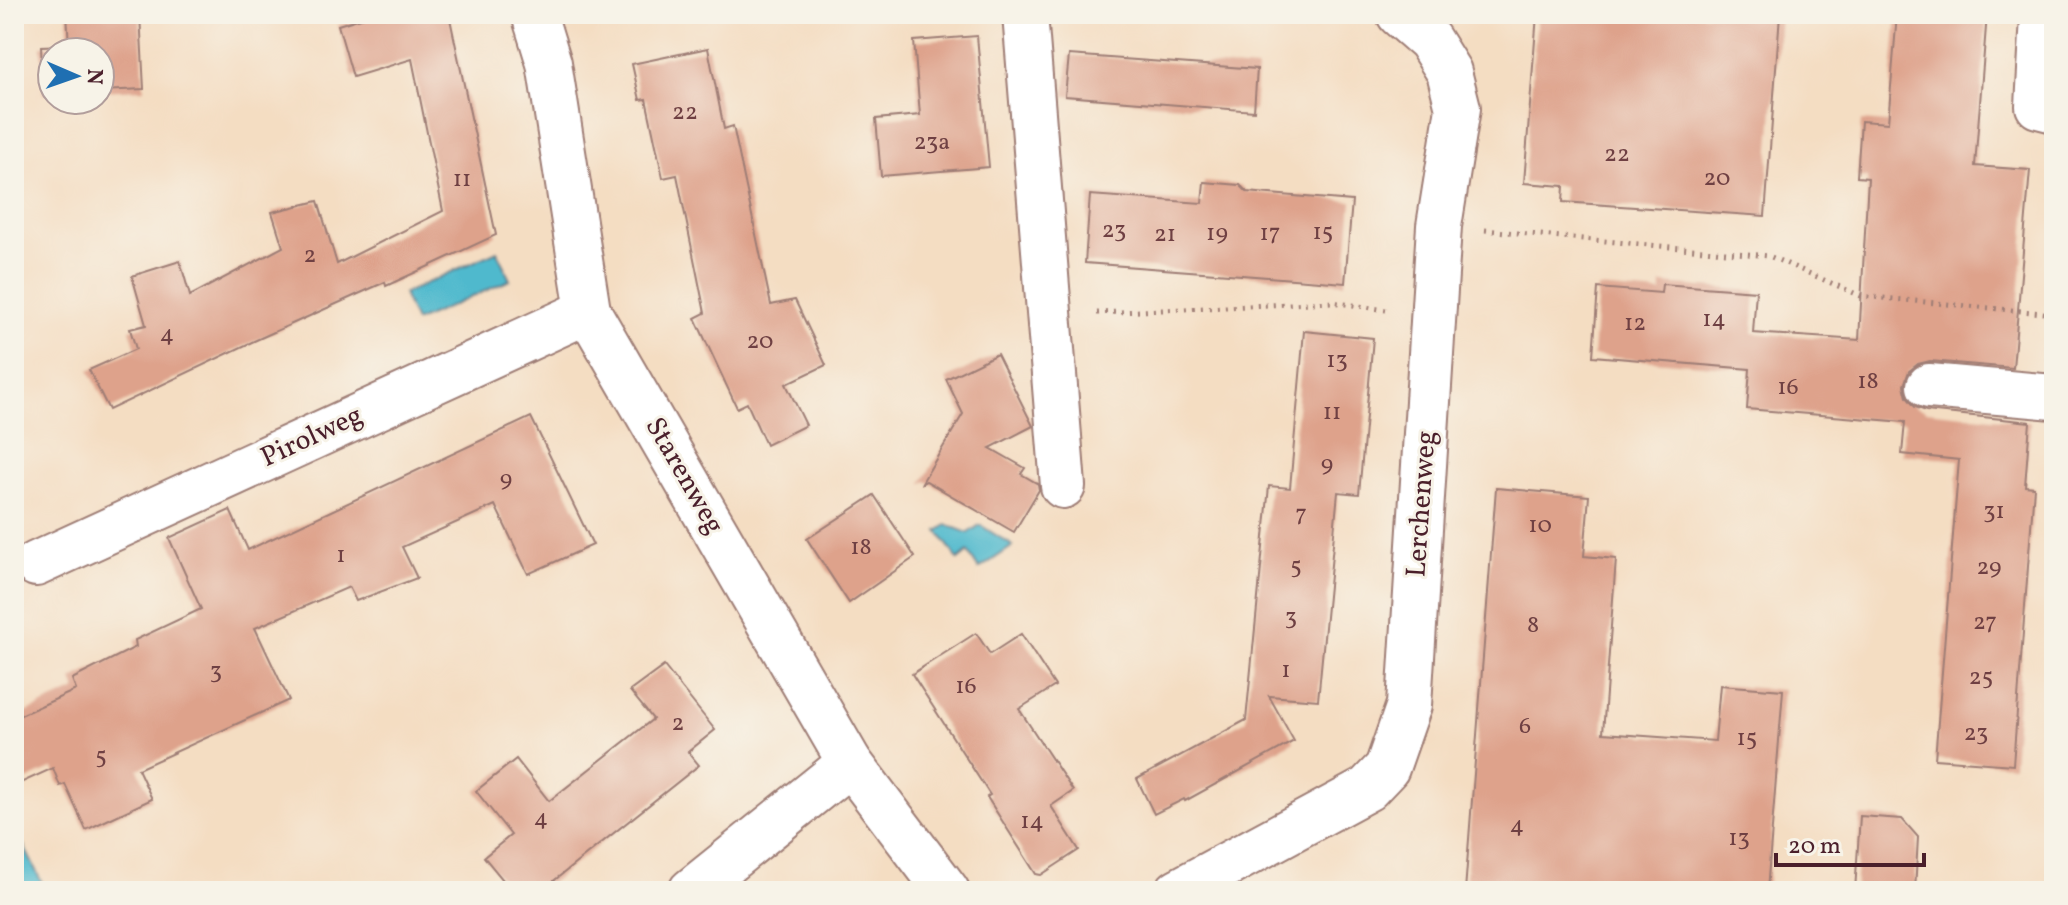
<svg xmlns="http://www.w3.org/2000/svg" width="2068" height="905" viewBox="0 0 2068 905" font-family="Vollkorn,serif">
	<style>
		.water { fill: #50b9cd; stroke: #4d6c7c; stroke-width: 2 }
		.building { fill: #dea28b }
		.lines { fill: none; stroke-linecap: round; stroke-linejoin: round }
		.minor-casing { stroke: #9f7e76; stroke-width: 48 }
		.path { stroke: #9f7e76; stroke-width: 5; stroke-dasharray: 2 6; stroke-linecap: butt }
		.minor { stroke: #fff; stroke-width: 44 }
		.labels { text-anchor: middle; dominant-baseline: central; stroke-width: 6; stroke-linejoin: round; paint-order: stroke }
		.number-label { font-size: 24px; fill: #6f4043 }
		.street-label { font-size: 28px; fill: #4a1f2b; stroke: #f7f3e8 }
	</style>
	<rect width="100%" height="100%" fill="#f7f3e8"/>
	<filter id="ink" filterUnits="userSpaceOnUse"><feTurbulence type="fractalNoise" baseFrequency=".0125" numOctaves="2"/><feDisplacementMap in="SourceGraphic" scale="16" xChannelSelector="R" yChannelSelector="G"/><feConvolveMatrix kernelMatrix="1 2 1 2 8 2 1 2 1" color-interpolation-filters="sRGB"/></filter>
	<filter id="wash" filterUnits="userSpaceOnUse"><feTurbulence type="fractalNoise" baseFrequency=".006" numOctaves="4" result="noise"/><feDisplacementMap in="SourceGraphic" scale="32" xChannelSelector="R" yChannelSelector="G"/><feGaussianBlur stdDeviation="1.8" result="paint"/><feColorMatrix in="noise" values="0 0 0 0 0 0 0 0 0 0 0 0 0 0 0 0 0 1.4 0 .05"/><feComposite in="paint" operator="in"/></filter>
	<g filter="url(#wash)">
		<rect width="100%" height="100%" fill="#f4ddc2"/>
		<!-- water -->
		<g class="water">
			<path d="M497,251L510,280L415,322L403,294Z"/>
			<path d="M947,525L968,533L980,525L1013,546L979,569L968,552L958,560L938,531Z"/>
			<path d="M14,826L43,885L30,891H14Z"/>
		</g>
		<g id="blocks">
			<!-- building -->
			<g class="building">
				<path d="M67,14H140L144,89L100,91V52H52V93L43,94L41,46L69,45Z"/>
				<path d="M374,14H449L496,235L386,286L385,282L254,341L109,410L89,370L136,349L130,329L146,325L132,276L180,261L190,296L283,247L272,212L318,201L337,264L443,211L412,59L353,77L338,25Z"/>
				<path d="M1537,14H1780L1765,216L1563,202L1564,186L1524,183Z"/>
				<path d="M1897,14H1987L1975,166L2030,170L2013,368L1930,361L1918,364L1909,371L1904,385L1907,397L1915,407L1926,411L2030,422L2025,486L2034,487L2013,765L1935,759L1959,460L1902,454L1905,422L1747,409L1750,369L1593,356L1598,288L1661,293L1662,284L1756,291L1753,333L1859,340L1868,178L1857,177L1861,121L1888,123Z"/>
				<path d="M977,36L989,167L881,176L876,119L920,115L914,41Z"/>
				<path d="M708,48L724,129L733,126L771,305L795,300L826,365L786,384L806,425L766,445L747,403L737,408L695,318L705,313L677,175L663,178L646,99L640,100L632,64Z"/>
				<path d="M1069,55L1257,69L1254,111L1065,96Z"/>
				<path d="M1204,182L1240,185L1247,192L1352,201L1345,283L1085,263L1090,195L1202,203Z"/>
				<path d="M1304,331L1373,338L1359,494L1338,492L1318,700L1269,696L1294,741L1185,801L1184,799L1154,814L1137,779L1246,720L1269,486L1290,488Z"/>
				<path d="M997,354L1033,426L990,448L1025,468L1021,474L1038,484L1039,490L1014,532L926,481L921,484L963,414L946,379Z"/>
				<path d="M531,417L593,545L528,574L495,505L402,547L417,578L356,601L349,587L255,628L289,700L138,769L152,799L86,830L65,784L60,786L53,768L14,786V718L76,690L72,679L136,647L135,640L201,609L169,538L230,510L248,550Z"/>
				<path d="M1496,488L1589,496L1584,556L1616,559L1603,733L1715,741L1720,685L1783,690L1767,891H1465Z"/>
				<path d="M874,495L915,557L849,603L807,539Z"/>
				<path d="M976,633L990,654L1021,634L1055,686L1019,709L1073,791L1051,806L1079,850L1041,875L1036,874L987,797L990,795L912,674Z"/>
				<path d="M664,666L715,730L688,752L699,765L541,891H512L484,857L511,835L476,791L516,759L549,801L653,719L630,691Z"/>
				<path d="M1860,816L1902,819L1918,837L1915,891H1855Z"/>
			</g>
		</g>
	</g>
	<g filter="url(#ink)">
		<use href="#blocks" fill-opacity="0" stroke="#9f7e76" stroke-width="2"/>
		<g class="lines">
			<defs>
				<g id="minor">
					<path d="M534,14L549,63L588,311L850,763L947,891"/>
					<path d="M1025,14L1063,486"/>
					<path d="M2043,17L2038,106L2054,110"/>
					<path d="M1929,386L2054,397"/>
					<path d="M36,564L588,311"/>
					<path d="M691,891L850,763"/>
					<path d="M1178,891L1367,789L1387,768L1409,705L1439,226L1458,108L1449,72L1429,40L1399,14"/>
				</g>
			</defs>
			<!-- minor casing -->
			<use href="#minor" class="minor-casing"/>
			<!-- path -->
			<g class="path">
				<path d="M1485,230L1769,256L1861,296L2054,314"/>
				<path d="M1097,313L1332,302L1386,310"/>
			</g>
			<!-- minor -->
			<use href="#minor" class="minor"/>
		</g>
	</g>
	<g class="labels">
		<!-- number labels -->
		<g class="number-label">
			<text x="685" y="113">22</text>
			<text x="932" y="143">23a</text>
			<text x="1617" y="155">22</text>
			<text x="1717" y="179">20</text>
			<text x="462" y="180">11</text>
			<text x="1114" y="231">23</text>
			<text x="1323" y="233">15</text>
			<text x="1217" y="234">19</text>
			<text x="1270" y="234">17</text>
			<text x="1165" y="235">21</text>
			<text x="310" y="256">2</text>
			<text x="1714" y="320">14</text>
			<text x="1635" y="324">12</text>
			<text x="167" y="335">4</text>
			<text x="760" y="342">20</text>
			<text x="1337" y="361">13</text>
			<text x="1868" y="382">18</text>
			<text x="1788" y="388">16</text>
			<text x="1332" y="413">11</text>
			<text x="1327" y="465">9</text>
			<text x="506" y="480">9</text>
			<text x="1994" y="512">31</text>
			<text x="1301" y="515">7</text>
			<text x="1540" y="526">10</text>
			<text x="861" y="548">18</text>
			<text x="341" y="556">1</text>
			<text x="1296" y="567">5</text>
			<text x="1989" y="568">29</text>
			<text x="1291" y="618">3</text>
			<text x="1985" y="623">27</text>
			<text x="1533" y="626">8</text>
			<text x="1286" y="671">1</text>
			<text x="216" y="672">3</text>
			<text x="1981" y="678">25</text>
			<text x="966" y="687">16</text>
			<text x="678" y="724">2</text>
			<text x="1525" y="727">6</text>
			<text x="1976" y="734">23</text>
			<text x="1747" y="739">15</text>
			<text x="101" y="757">5</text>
			<text x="541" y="819">4</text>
			<text x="1032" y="822">14</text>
			<text x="1517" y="826">4</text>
			<text x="1739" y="839">13</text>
		</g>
		<!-- street labels -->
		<g class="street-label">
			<text transform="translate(312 437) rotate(-25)">Pirolweg</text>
			<text transform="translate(684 476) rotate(60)">Starenweg</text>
			<text transform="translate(1422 504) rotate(-86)">Lerchenweg</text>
		</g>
	</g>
	<!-- margin -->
	<rect width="2068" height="905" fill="none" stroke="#f7f3e8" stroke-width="48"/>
	<!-- north arrow -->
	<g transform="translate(76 76) rotate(92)"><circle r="38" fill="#f7f3e8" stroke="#b29e9c" stroke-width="2"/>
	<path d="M0-6L14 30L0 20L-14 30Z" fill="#1f6fb2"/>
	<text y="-12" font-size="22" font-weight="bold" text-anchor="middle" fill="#4a1f2b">N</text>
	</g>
	<!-- scale -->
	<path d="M1776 853v12h148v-12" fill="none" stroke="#4a1f2b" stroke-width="4"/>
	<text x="1788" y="853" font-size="24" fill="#4a1f2b" stroke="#f7f3e8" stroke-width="6" paint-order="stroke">20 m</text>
</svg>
